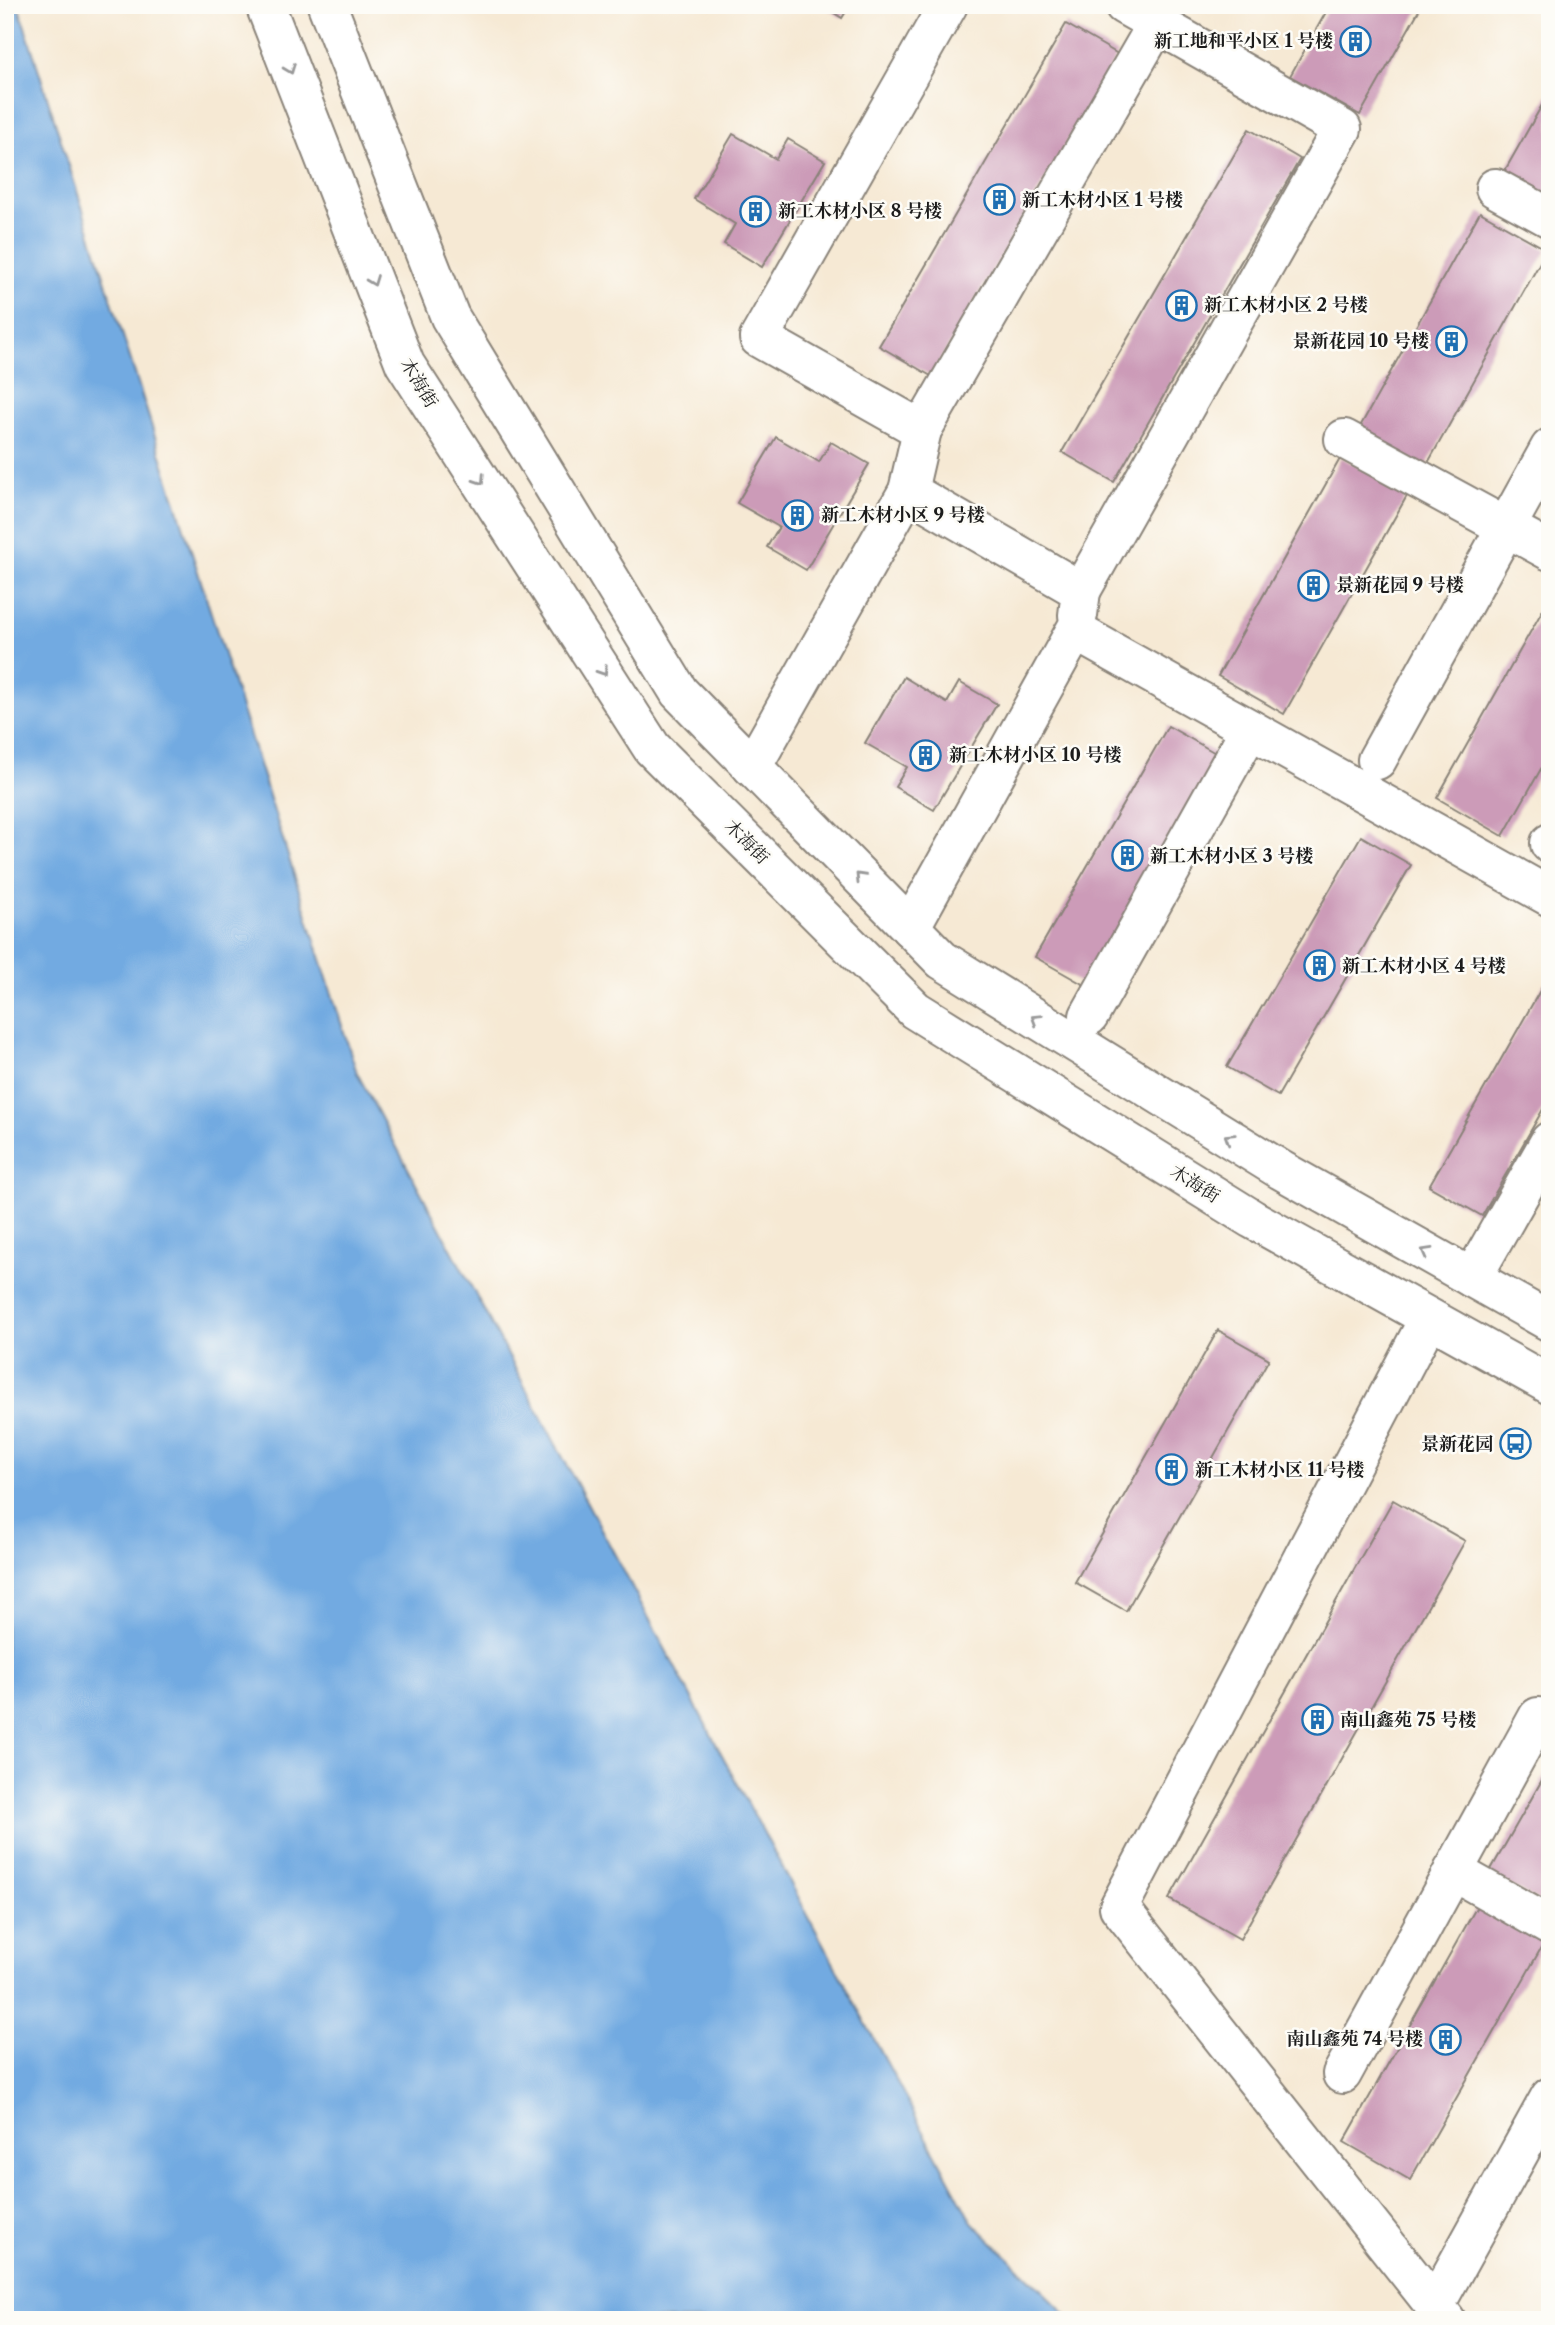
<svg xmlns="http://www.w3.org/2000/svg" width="1555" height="2325" viewBox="0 0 1555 2325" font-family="'Libre Caslon Text','Noto Serif SC',serif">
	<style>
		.water { fill: #72aae1; stroke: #47637e; stroke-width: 2 }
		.building { fill: #cc9bb8 }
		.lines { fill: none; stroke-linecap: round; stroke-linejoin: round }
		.minor-casing { stroke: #898278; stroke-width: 42 }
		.major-casing { stroke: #898278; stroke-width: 42 }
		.minor { stroke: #fff; stroke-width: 38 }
		.major { stroke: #fff; stroke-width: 38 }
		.oneway { stroke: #999 }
		.labels { text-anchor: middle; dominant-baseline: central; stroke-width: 5; stroke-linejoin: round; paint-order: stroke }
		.poi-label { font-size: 18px; font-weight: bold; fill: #1c1c1c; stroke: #fdfcf7; text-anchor: start }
		.street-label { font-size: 18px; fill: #1c1c1c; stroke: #fdfcf7 }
	</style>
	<rect width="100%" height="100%" fill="#fdfcf7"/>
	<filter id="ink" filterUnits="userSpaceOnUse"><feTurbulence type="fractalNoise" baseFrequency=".0143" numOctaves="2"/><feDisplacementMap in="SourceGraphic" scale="14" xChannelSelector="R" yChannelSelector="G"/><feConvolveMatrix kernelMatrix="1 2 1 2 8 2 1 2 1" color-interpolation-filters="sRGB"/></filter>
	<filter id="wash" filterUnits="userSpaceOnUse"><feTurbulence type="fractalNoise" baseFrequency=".00686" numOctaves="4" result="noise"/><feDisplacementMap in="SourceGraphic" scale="28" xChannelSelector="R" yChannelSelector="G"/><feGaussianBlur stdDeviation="1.57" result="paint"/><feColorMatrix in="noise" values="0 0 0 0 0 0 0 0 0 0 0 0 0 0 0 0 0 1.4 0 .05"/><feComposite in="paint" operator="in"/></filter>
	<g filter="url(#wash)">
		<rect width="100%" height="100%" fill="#f6e9d4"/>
		<!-- water -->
		<path class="water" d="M5,5H18L357,1073L972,2222L1072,2320H5Z"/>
		<g id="blocks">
			<!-- building -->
			<g class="building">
				<path d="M822,5H850L842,18Z"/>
				<path d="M1330,5H1422L1360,115L1290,76Z"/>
				<path d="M1066,24L1118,54L931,376L879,346Z"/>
				<path d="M1550,91V198L1504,172Z"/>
				<path d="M1249,129L1300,159L1114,482L1062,452Z"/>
				<path d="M733,134L776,159L788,139L825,161L762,267L724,244L735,224L694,199Z"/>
				<path d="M1480,212L1547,250L1424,470L1357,432Z"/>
				<path d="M776,437L819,462L831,442L869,464L806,570L767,547L779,527L737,503Z"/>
				<path d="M1341,457L1408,494L1284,714L1218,676Z"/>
				<path d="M1550,597V753L1503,836L1437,798Z"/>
				<path d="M904,677L947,703L959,682L997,704L934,810L895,787L907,767L865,743Z"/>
				<path d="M1168,726L1219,755L1086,986L1035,957Z"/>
				<path d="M1361,836L1411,865L1278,1096L1227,1067Z"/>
				<path d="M1550,973V1097L1482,1216L1429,1186Z"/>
				<path d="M1218,1330L1269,1359L1126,1611L1075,1582Z"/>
				<path d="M1393,1500L1465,1541L1240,1939L1169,1899Z"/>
				<path d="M1550,1766V1908L1489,1873Z"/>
				<path d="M1481,1899L1548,1936L1410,2180L1344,2142Z"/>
			</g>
		</g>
	</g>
	<g filter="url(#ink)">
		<use href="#blocks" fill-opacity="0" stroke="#898278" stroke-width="2"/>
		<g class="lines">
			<defs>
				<g id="minor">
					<path d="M1495,188L1550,218"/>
					<path d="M922,430L1157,24"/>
					<path d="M1344,439L1550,551"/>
					<path d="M908,491L922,430L759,338L948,5"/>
					<path d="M1081,591L1342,129L1124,5"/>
					<path d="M1377,760L1550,448"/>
					<path d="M752,767L908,491L1081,591L1078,615"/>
					<path d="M1550,843V844"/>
					<path d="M910,928L1075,631L1550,897"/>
					<path d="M1089,1016L1250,729"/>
					<path d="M1472,1278L1550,1141"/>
					<path d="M1429,1318L1119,1907L1446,2320"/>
					<path d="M1453,1871L1550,1926"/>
					<path d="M1342,2074L1538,1717"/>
					<path d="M1435,2305L1550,2097"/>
				</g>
				<g id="major">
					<path d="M265,5L405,364L652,748L915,1010L1252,1219L1550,1385"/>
					<path d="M327,5L450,317L679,692L942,960L1281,1170L1550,1322"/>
				</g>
			</defs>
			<!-- minor casing -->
			<use href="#minor" class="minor-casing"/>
			<!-- major casing -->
			<use href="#major" class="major-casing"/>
			<!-- minor -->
			<use href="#minor" class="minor"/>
			<!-- major -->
			<use href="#major" class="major"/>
		</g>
		<!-- one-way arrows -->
		<defs><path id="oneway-chevron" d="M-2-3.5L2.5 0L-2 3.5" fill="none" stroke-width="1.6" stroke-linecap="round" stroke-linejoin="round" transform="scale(1.75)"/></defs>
		<g class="oneway">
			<use href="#oneway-chevron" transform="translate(290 69) rotate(69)"/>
			<use href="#oneway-chevron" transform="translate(373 281) rotate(69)"/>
			<use href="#oneway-chevron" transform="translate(480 480) rotate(57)"/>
			<use href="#oneway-chevron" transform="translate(603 671) rotate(57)"/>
			<use href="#oneway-chevron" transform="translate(860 877) rotate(-134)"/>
			<use href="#oneway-chevron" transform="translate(1036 1019) rotate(-148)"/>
			<use href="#oneway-chevron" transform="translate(1229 1138) rotate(-148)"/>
			<use href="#oneway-chevron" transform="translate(1426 1252) rotate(-151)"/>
		</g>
	</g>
	<!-- icons -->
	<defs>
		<symbol id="building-ring" viewBox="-11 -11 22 22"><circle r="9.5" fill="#fdfcf7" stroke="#1f6fb2" stroke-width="1.5"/><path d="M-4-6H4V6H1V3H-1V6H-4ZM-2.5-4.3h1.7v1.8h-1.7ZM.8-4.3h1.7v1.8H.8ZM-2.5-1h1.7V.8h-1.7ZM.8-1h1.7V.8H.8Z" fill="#1f6fb2"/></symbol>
		<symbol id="bus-ring" viewBox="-11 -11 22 22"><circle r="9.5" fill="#fdfcf7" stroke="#1f6fb2" stroke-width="1.5"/><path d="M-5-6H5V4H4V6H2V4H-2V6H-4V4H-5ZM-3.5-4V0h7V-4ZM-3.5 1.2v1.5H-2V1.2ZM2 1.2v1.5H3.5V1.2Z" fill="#1f6fb2"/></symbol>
	</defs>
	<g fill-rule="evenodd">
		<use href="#building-ring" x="1338" y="24" width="35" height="35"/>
		<use href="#building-ring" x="982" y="182" width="35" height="35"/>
		<use href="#building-ring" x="738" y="194" width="35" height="35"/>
		<use href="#building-ring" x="1164" y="288" width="35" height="35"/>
		<use href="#building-ring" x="1434" y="324" width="35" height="35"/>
		<use href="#building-ring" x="780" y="498" width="35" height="35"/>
		<use href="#building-ring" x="1296" y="568" width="35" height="35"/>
		<use href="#building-ring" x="908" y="738" width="35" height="35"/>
		<use href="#building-ring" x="1110" y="838" width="35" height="35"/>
		<use href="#building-ring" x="1302" y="948" width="35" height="35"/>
		<use href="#bus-ring" x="1498" y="1426" width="35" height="35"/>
		<use href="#building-ring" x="1154" y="1452" width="35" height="35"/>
		<use href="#building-ring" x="1300" y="1702" width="35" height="35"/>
		<use href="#building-ring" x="1428" y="2022" width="35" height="35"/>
	</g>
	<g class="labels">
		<!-- poi labels -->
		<g class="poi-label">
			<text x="1333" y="41" text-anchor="end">新工地和平小区 1 号楼</text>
			<text x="1022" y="200">新工木材小区 1 号楼</text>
			<text x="778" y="211">新工木材小区 8 号楼</text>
			<text x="1204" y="305">新工木材小区 2 号楼</text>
			<text x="1429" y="341" text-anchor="end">景新花园 10 号楼</text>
			<text x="821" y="515">新工木材小区 9 号楼</text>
			<text x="1336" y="585">景新花园 9 号楼</text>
			<text x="949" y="755">新工木材小区 10 号楼</text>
			<text x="1150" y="856">新工木材小区 3 号楼</text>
			<text x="1342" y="966">新工木材小区 4 号楼</text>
			<text x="1493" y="1444" text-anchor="end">景新花园</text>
			<text x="1195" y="1470">新工木材小区 11 号楼</text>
			<text x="1340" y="1720">南山鑫苑 75 号楼</text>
			<text x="1423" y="2039" text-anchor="end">南山鑫苑 74 号楼</text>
		</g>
		<!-- street labels -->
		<g class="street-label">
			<text transform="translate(419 383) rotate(59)">木海街</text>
			<text transform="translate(747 842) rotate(45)">木海街</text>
			<text transform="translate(1195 1184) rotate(32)">木海街</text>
		</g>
	</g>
	<!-- margin -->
	<rect width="1555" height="2325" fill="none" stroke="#fdfcf7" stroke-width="28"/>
</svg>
